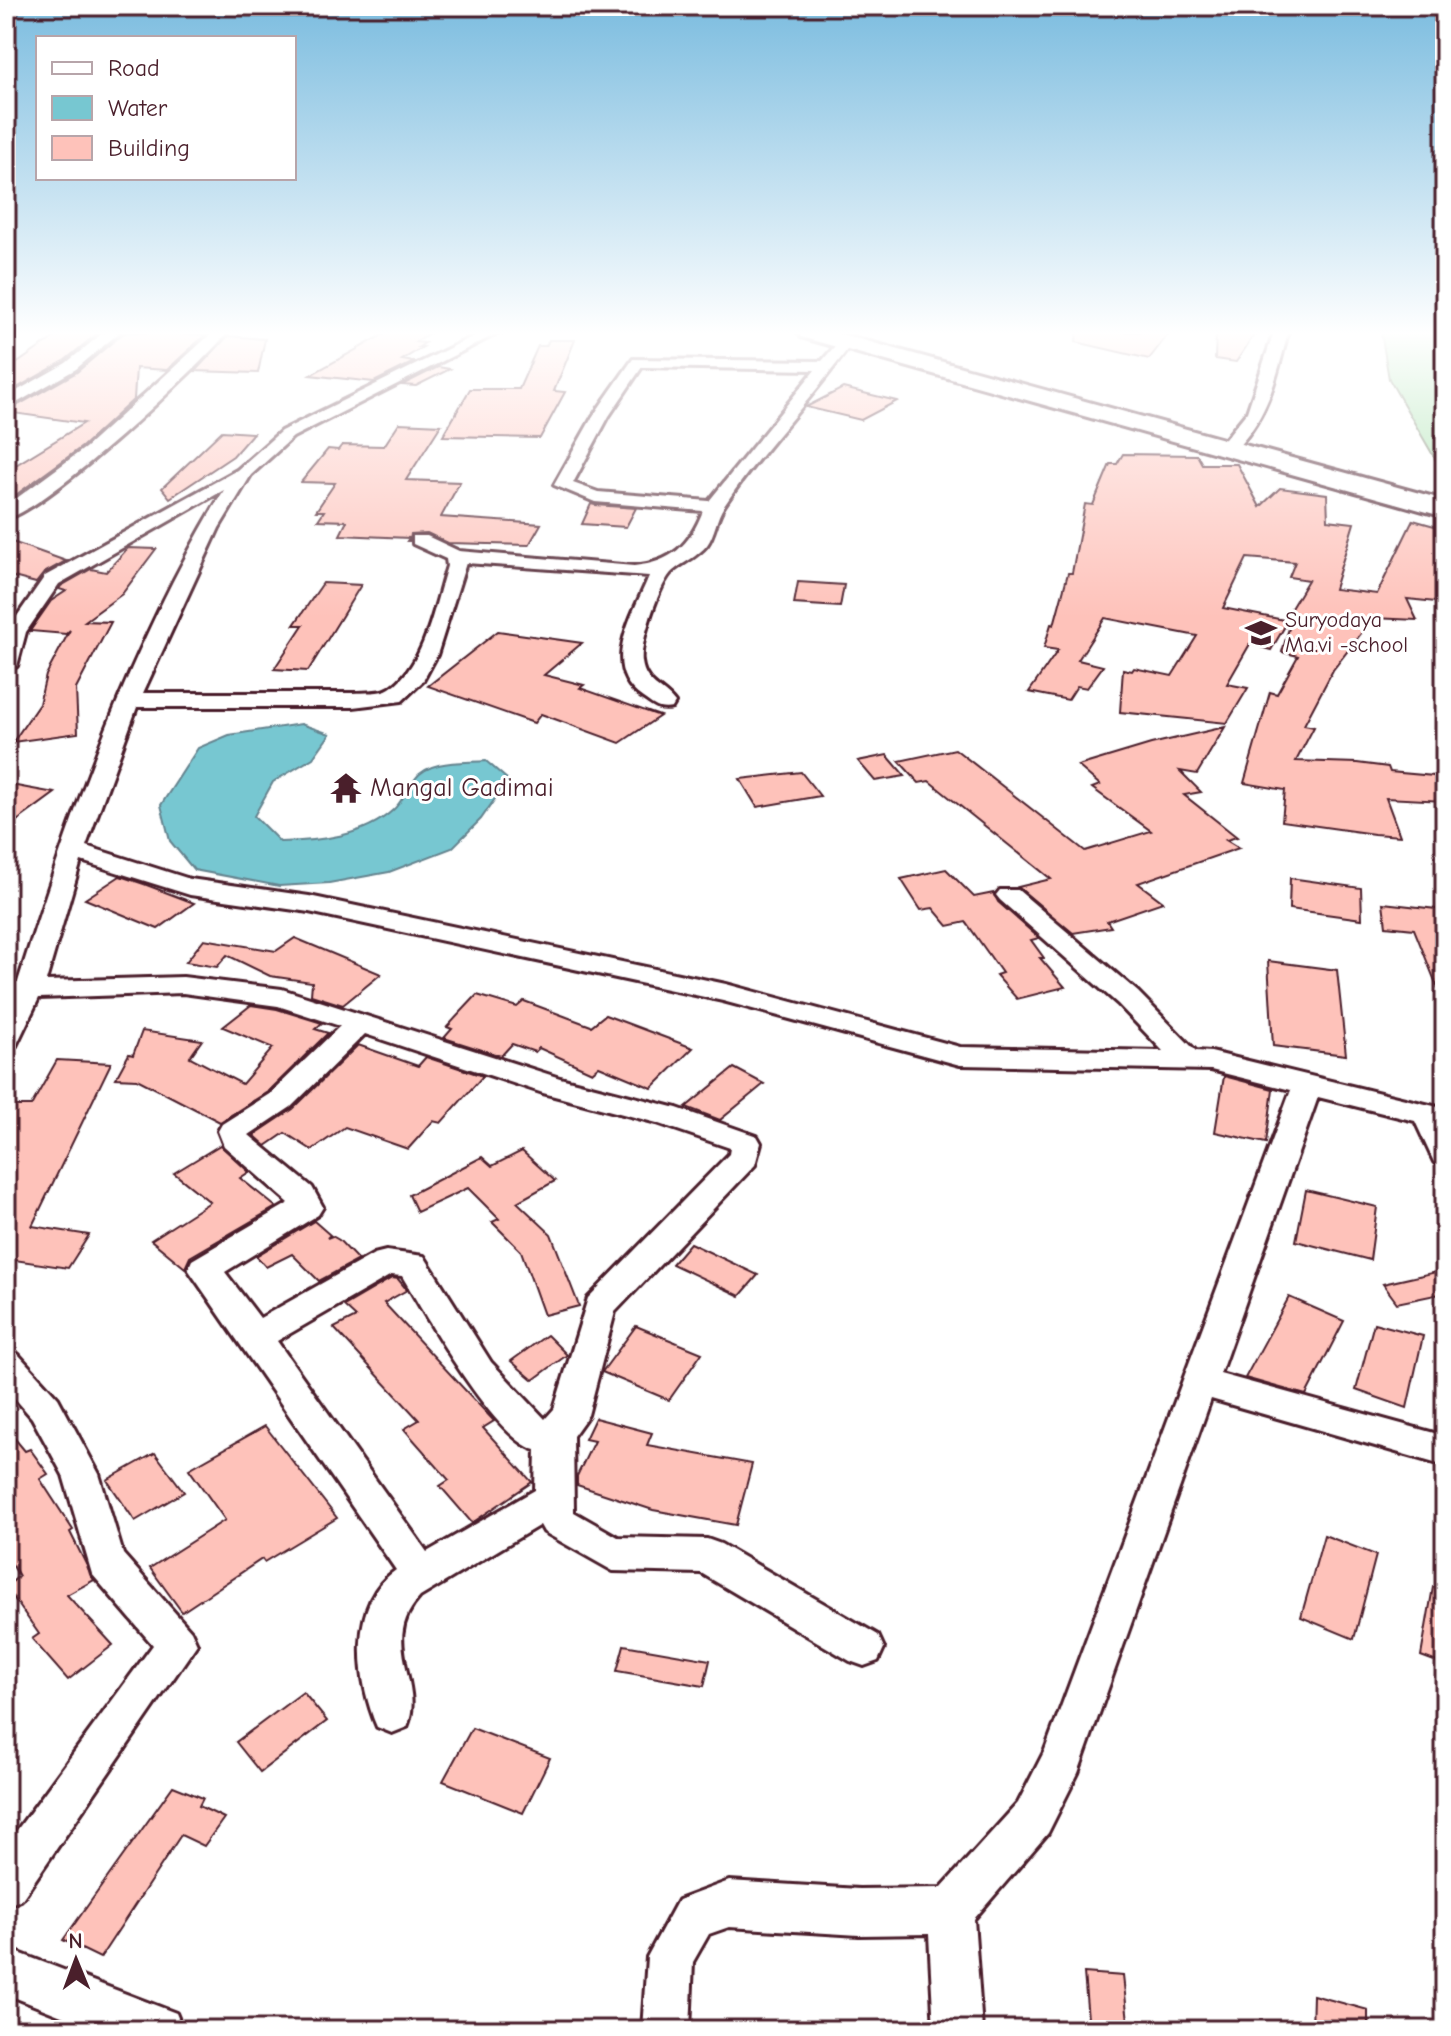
<svg xmlns="http://www.w3.org/2000/svg" width="1451" height="2036" viewBox="0 0 1451 2036" font-family="'Comic Neue',sans-serif">
	<style>
		.green { fill: #a0dea6; stroke: #757e68; stroke-width: 2 }
		.water { fill: #77c7d1; stroke: #65848f; stroke-width: 2 }
		.building { fill: #fec2ba; stroke: #4a1f2b; stroke-width: 2; fill-rule: evenodd }
		.lines { fill: none; stroke-linecap: round; stroke-linejoin: round }
		.street-casing { stroke: #4a1f2b; stroke-width: 6 }
		.primary-casing { stroke: #4a1f2b; stroke-width: 6 }
		.street { fill: #fff; fill-rule: evenodd }
		.primary { fill: #fff; fill-rule: evenodd }
		.labels { text-anchor: middle; dominant-baseline: central; stroke-width: 6; stroke-linejoin: round; paint-order: stroke }
		.far-poi-label { font-size: 22px; fill: #4a1f2b; stroke: #fff; text-anchor: start }
		.poi-label { font-size: 26px; fill: #4a1f2b; stroke: #fff; text-anchor: start }
	</style>
	<rect width="100%" height="100%" fill="#fff"/>
	<filter id="ink" filterUnits="userSpaceOnUse"><feTurbulence type="fractalNoise" baseFrequency=".0125" numOctaves="2"/><feDisplacementMap in="SourceGraphic" scale="16" xChannelSelector="R" yChannelSelector="G"/><feConvolveMatrix kernelMatrix="1 2 1 2 8 2 1 2 1" color-interpolation-filters="sRGB"/></filter>
	<g filter="url(#ink)">
		<!-- green -->
		<path class="green" d="M1381,332H1445V463L1437,462L1389,379Z"/>
		<!-- water -->
		<path class="water" d="M301,724L330,734L313,758L273,782L254,816L280,842C318,841 364,837 393,810C402,802 407,789 415,779C429,759 464,763 486,761L508,780L481,819L452,848L389,872L329,883L279,886L194,870L170,841L161,805L198,748L229,735Z"/>
		<!-- building -->
		<g class="building">
			<path d="M62,332H99L64,361L6,394V371Z"/>
			<path d="M130,332L205,335L167,370L136,368L134,399L83,446L6,502V471L84,423L6,412L77,372L122,334Z"/>
			<path d="M388,332H431L415,342L425,343L419,347H423L402,360L414,362L374,382L310,375Z"/>
			<path d="M1077,332H1170L1149,359L1076,342Z"/>
			<path d="M1216,332H1256L1236,362L1215,359Z"/>
			<path d="M228,336L265,339L258,373L195,371Z"/>
			<path d="M549,340H575L554,391L565,392L540,438L443,436L470,389H519L538,346H546Z"/>
			<path d="M438,367L450,369L416,386L402,385Z"/>
			<path d="M843,388L897,401L861,420L806,407Z"/>
			<path d="M399,423L441,425L406,480L460,482L441,517L541,524L529,545L448,543L427,533L411,534L410,541H407L409,538L340,535L347,521L318,520L324,511H316L335,483L301,482L328,449L338,450L342,445L384,446Z"/>
			<path d="M222,431L253,433L233,456L170,498L162,488Z"/>
			<path d="M1123,454L1197,455L1202,464H1237L1260,507L1280,488L1327,494L1328,520L1354,523L1334,589L1377,594L1413,520L1445,529V603L1407,599L1417,620L1373,618L1333,670L1304,725L1314,727L1296,761L1357,763L1388,767L1390,772L1445,777V801L1386,798L1400,836L1374,834L1282,821L1285,790L1244,783L1270,692L1277,694L1298,656L1282,652L1289,628L1285,626L1271,650L1250,644L1227,684L1248,688L1227,723L1120,712L1123,669L1132,671L1134,668L1172,676L1197,636L1105,618L1078,660L1103,666L1087,688L1077,686L1068,700L1029,692L1058,650L1044,648L1051,624L1054,625L1068,573H1072L1085,504L1093,505L1110,464H1117ZM1247,558L1295,562L1289,577L1308,580L1284,620L1223,608Z"/>
			<path d="M591,504L595,505L636,508L626,527L582,524Z"/>
			<path d="M6,540L21,545L66,561L44,573L36,583L6,575Z"/>
			<path d="M128,548L156,549L122,594L85,621L111,622L76,689L78,733L13,742L39,704L46,675L70,630L66,634L30,631L51,601L66,591L59,589L61,586L91,569L106,572Z"/>
			<path d="M798,582L844,585L840,607L794,604Z"/>
			<path d="M323,583L361,585L308,671L274,669L303,625H294Z"/>
			<path d="M498,631L582,643L544,675L584,685L580,688L660,716L620,743L541,714L534,723L428,686Z"/>
			<path d="M1225,727L1197,774L1180,771L1201,792L1184,795L1237,837L1226,840L1239,848L1138,883L1163,902L1107,921L1111,927L1073,933L1018,887L1051,879L929,781L919,783L899,761L955,749L1085,851L1151,831L1092,788L1100,785L1078,766L1151,744Z"/>
			<path d="M887,755L905,776L875,781L858,761Z"/>
			<path d="M801,772L820,796L757,807L740,779Z"/>
			<path d="M6,784L27,788L55,793L6,829Z"/>
			<path d="M946,869L974,897L994,893L998,902L1039,938L1031,940L1044,958H1040L1065,987L1017,999L996,975L1002,973L966,922L948,926L933,908L921,910L901,879Z"/>
			<path d="M120,876L144,884L194,903L158,929L85,899Z"/>
			<path d="M1290,878L1361,888L1362,919L1289,909Z"/>
			<path d="M1383,903L1445,910V1006L1414,929L1386,926Z"/>
			<path d="M295,938L381,974L343,1005L311,995L312,982L270,976L227,955L217,967L186,962L204,939L276,951Z"/>
			<path d="M1268,961L1337,970L1346,1055L1273,1046Z"/>
			<path d="M477,995L517,1007L524,1001L591,1026L605,1015L693,1048L652,1088L599,1066L592,1072L539,1048L535,1052L512,1044L501,1056L444,1038L452,1029L447,1027Z"/>
			<path d="M251,1005L277,1009L322,1023L315,1029L328,1033L269,1091L220,1122L137,1079L116,1078L129,1054L133,1055L142,1031L202,1040L190,1057L242,1084L273,1048L223,1027Z"/>
			<path d="M358,1045L418,1066L426,1057L483,1076L441,1123L433,1121L408,1149L345,1127L312,1150L285,1133L266,1146L254,1135L293,1109Z"/>
			<path d="M57,1060L111,1063L32,1226L89,1235L68,1268L15,1260L6,1277V1106H31Z"/>
			<path d="M734,1068L764,1084L720,1120L686,1107Z"/>
			<path d="M1224,1076L1273,1089L1266,1143L1215,1132Z"/>
			<path d="M220,1145L249,1172L240,1178L276,1207L190,1257L185,1268L151,1240L210,1202L174,1173Z"/>
			<path d="M522,1151L555,1181L517,1202L551,1234L579,1306L544,1315L521,1251L492,1222L499,1219L468,1188L417,1212L409,1195L482,1157L492,1166Z"/>
			<path d="M1306,1190L1377,1207L1370,1260L1296,1241Z"/>
			<path d="M314,1221L330,1235L327,1238L332,1236L339,1240L358,1260L319,1281L292,1254L266,1267L256,1256Z"/>
			<path d="M690,1243L758,1275L740,1296L672,1264Z"/>
			<path d="M1445,1270V1293L1397,1303L1383,1284Z"/>
			<path d="M392,1278L398,1279L407,1290L384,1303L494,1421L483,1428L532,1482L472,1523L440,1486L449,1480L404,1429L419,1420L334,1328L356,1317L344,1306Z"/>
			<path d="M1289,1297L1344,1321L1306,1395L1245,1378Z"/>
			<path d="M1374,1323L1423,1336L1407,1408L1356,1390Z"/>
			<path d="M636,1326L702,1353L669,1400L602,1372Z"/>
			<path d="M547,1335L567,1355L533,1380L511,1361Z"/>
			<path d="M595,1418L652,1433L647,1445L752,1464L736,1525L653,1510L577,1485V1476L594,1441L585,1439Z"/>
			<path d="M265,1426L337,1518L264,1562L262,1559L182,1612L150,1568L225,1520L189,1469Z"/>
			<path d="M6,1428L25,1451L30,1449L48,1474L40,1479L73,1530L70,1532L94,1580L67,1595L113,1645L68,1680L32,1639L39,1634L6,1587L19,1576L6,1554Z"/>
			<path d="M155,1453L184,1492L135,1521L107,1480Z"/>
			<path d="M1324,1535L1376,1555L1354,1639L1301,1617Z"/>
			<path d="M1433,1587L1445,1588V1665L1421,1656Z"/>
			<path d="M624,1645L710,1660L704,1686L617,1671Z"/>
			<path d="M303,1692L327,1721L260,1772L236,1742Z"/>
			<path d="M472,1728L550,1758L523,1813L443,1781Z"/>
			<path d="M173,1786L203,1798L199,1806L224,1818L204,1846L181,1835L100,1958L63,1940Z"/>
			<path d="M1084,1973L1123,1976L1129,2030H1089Z"/>
			<path d="M1313,1995L1368,2010V2030H1312Z"/>
		</g>
		<g class="lines">
			<defs>
				<g id="street">
					<path d="M104,332H120L76,369L6,409V397L66,363Z"/>
					<path d="M213,332H228C198,369 47,509 6,519V506L85,448Z"/>
					<path d="M482,332H500L293,437L251,475L219,528L143,693H353C364,692 381,694 390,688C425,666 435,603 447,566L446,559L413,544V536H427L459,551L634,566C672,562 689,546 703,511L595,502L554,485L593,416L633,359L822,361L840,340H850L852,343C813,398 762,449 724,506C716,518 715,534 707,545C697,557 684,562 673,571C660,581 639,645 642,662C645,685 663,687 675,703L672,708C659,711 653,705 643,698C598,668 634,613 649,576L466,563L437,655L423,681L402,701L353,707H137L86,846L190,879L309,896L726,984L960,1047L1163,1051L1118,1004L1000,900L996,895L1000,890H1018L1138,992L1196,1051L1211,1052L1438,1107L1445,1121V1166L1434,1162L1415,1121L1318,1097L1220,1374L1445,1436V1466L1211,1399L1078,1773L1048,1833L974,1919L982,2030H934L929,1934L859,1935L729,1927L709,1934L693,1962L690,2030H642L647,1957L678,1900L729,1881L859,1889L941,1888L1018,1803L1045,1750L1291,1090L1211,1070L960,1065L723,1001L309,912L190,895L81,861L46,981L183,977L282,989L560,1078L677,1108L757,1136L761,1143L755,1165L615,1312L588,1415L573,1436L574,1512L618,1537L707,1539L721,1544L878,1635L884,1648L878,1661L864,1666L850,1661L701,1573L613,1571L544,1532L540,1525L420,1597C378,1642 426,1683 407,1727L392,1733L377,1727C357,1681 348,1603 396,1570L188,1269L192,1260L289,1203L224,1146L218,1131L222,1124L271,1093L340,1026L278,1006L183,993L39,998L16,1046L6,1049V1010L11,999H6V983L18,982C71,813 131,642 224,490L59,584L26,632L17,666L6,672V632L45,576L237,470L281,431ZM642,367L815,370L709,501L598,492L573,483L609,416ZM365,1034L543,1093L657,1123L730,1148L729,1154L588,1298L554,1409L545,1419L491,1362L424,1256L386,1251L374,1254L260,1318L225,1272L318,1215L323,1207L312,1187L249,1135L291,1107ZM391,1275L402,1276C426,1316 494,1439 536,1450L535,1490L427,1552L277,1341Z"/>
					<path d="M1274,332H1288C1277,376 1267,422 1231,453H1219L1217,449L1247,412Z"/>
					<path d="M6,1350L18,1354L58,1398L99,1474L123,1554L191,1631L197,1644L22,1899L6,1906V1845L153,1645L92,1574L63,1475L32,1418L6,1388Z"/>
					<path d="M6,1948L176,2013L183,2030H97L6,1994Z"/>
				</g>
				<path id="primary" d="M798,332H834L1445,500V517L801,337Z"/>
			</defs>
			<!-- street casing -->
			<use href="#street" class="street-casing"/>
			<!-- primary casing -->
			<use href="#primary" class="primary-casing"/>
			<!-- street -->
			<use href="#street" class="street"/>
			<!-- primary -->
			<use href="#primary" class="primary"/>
		</g>
	</g>
	<!-- sky -->
	<linearGradient id="sky" x2="0" y2="1"><stop stop-color="#7bbcdf"/><stop offset="0.54" stop-color="#fff"/><stop offset="1" stop-color="#fff" stop-opacity="0"/></linearGradient>
	<rect width="1451" height="617" fill="url(#sky)"/>
	<!-- icons -->
	<defs>
		<symbol id="school-bare" viewBox="-9 -9 18 18"><path d="M0-5L7-2L0 1L-7-2ZM-4 1L0 2.5L4 1V4Q0 6-4 4Z" fill="#4a1f2b" stroke="#fff" stroke-width="2.5" paint-order="stroke"/></symbol>
		<symbol id="temple-bare" viewBox="-9 -9 18 18"><path d="M0-6L5-2H3V0L6.5 2.5H4V6H1.5V3h-3V6H-4V2.5H-6.5L-3 0V-2H-5Z" fill="#4a1f2b" stroke="#fff" stroke-width="2.5" paint-order="stroke"/></symbol>
	</defs>
	<g fill-rule="evenodd">
		<use href="#school-bare" x="1239" y="611" width="44" height="44"/>
		<use href="#temple-bare" x="324" y="766" width="44" height="44"/>
	</g>
	<g class="labels">
		<!-- far-poi labels -->
		<g class="far-poi-label">
			<text x="1285" y="620">Suryodaya<tspan x="1285" dy="25">Ma.vi -school</tspan></text>
		</g>
		<!-- poi labels -->
		<g class="poi-label">
			<text x="370" y="788">Mangal Gadimai</text>
		</g>
	</g>
	<!-- margin -->
	<rect width="1451" height="2036" fill="none" stroke="#fff" stroke-width="32"/>
	<rect x="16" y="16" width="1419" height="2004" fill="none" stroke="#4a1f2b" stroke-width="3" filter="url(#ink)"/>
	<!-- legend -->
	<rect x="36" y="36" width="260" height="144" fill="#ffffff" stroke="#b7a5aa" stroke-width="2"/>
	<rect x="52" y="62" width="40" height="12" fill="#ffffff" stroke="#b7a5aa" stroke-width="2"/>
	<text x="108" y="76" font-size="24" fill="#4a1f2b">Road</text>
	<rect x="52" y="96" width="40" height="24" fill="#77c7d1" stroke="#b7a5aa" stroke-width="2"/>
	<text x="108" y="116" font-size="24" fill="#4a1f2b">Water</text>
	<rect x="52" y="136" width="40" height="24" fill="#fec2ba" stroke="#b7a5aa" stroke-width="2"/>
	<text x="108" y="156" font-size="24" fill="#4a1f2b">Building</text>
	<!-- north arrow -->
	<g transform="translate(76 1960) rotate(359)" stroke="#ffffff" stroke-width="6" paint-order="stroke">
	<path d="M0-6L14 30L0 20L-14 30Z" fill="#4a1f2b"/>
	<text y="-12" font-size="22" font-weight="bold" text-anchor="middle" fill="#4a1f2b">N</text>
	</g>
</svg>
